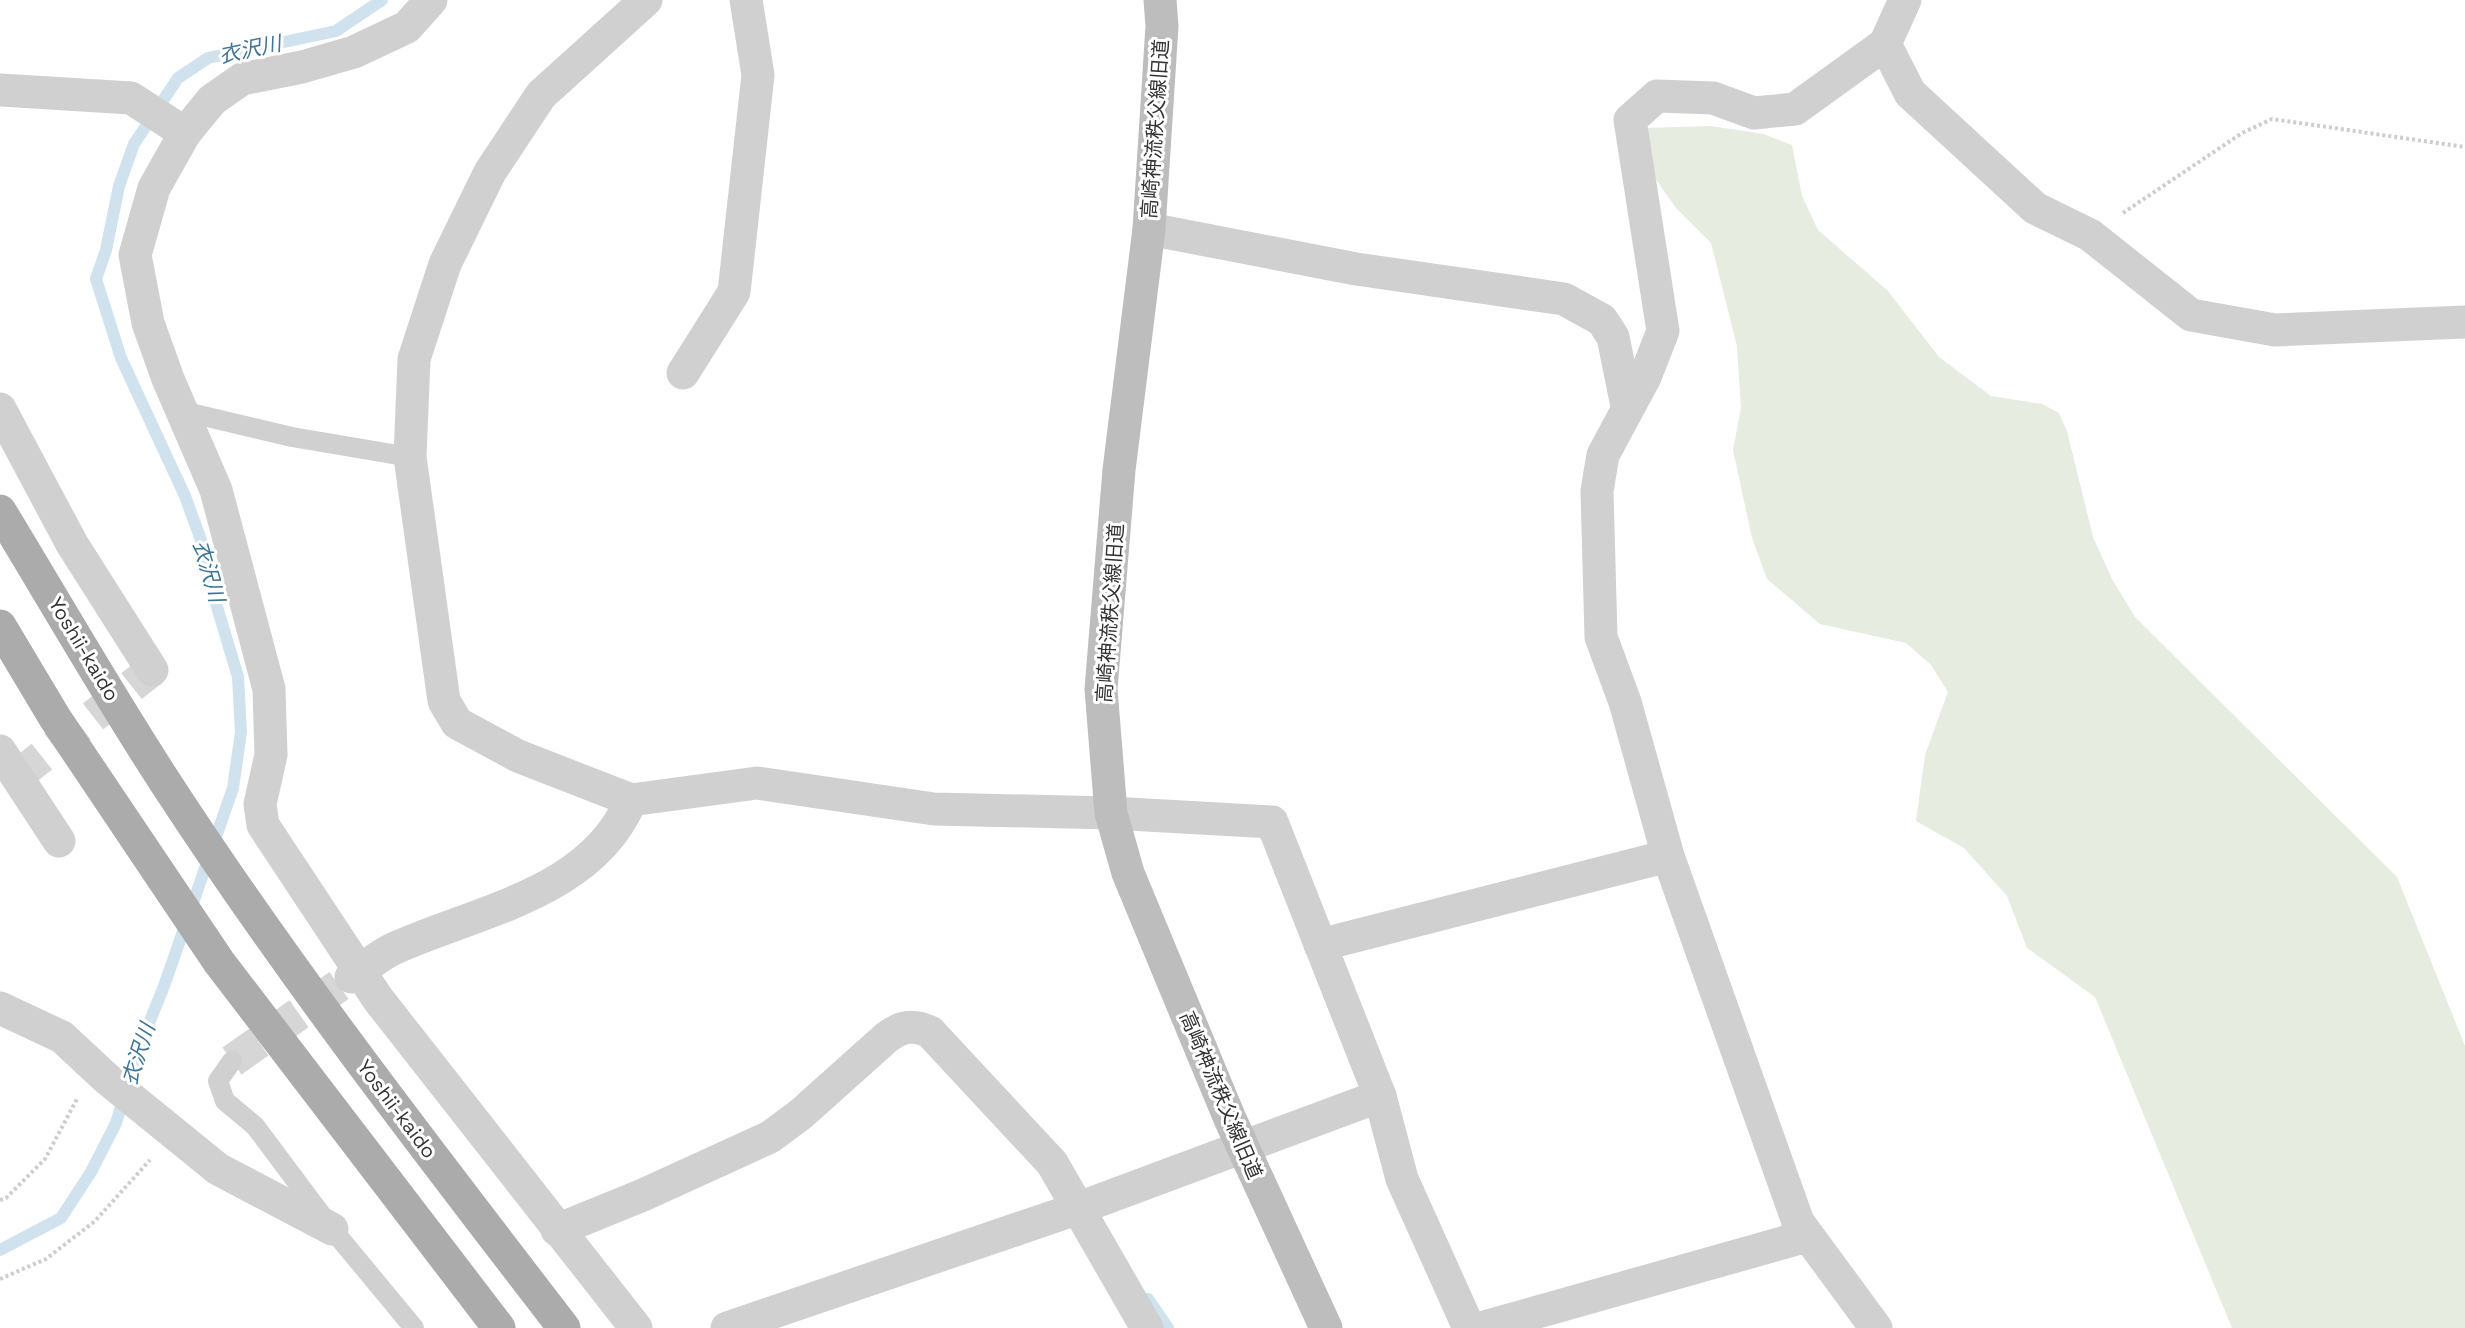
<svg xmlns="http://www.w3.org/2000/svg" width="2465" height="1328" viewBox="0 0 2465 1328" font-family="'Space Grotesk','Noto Sans JP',sans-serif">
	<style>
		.green { fill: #e6ecdf }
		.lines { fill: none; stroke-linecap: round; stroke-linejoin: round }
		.stream { stroke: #cfe2ee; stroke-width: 12 }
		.street-tunnel { stroke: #d6d6d6; stroke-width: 33; stroke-dasharray: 33 16; stroke-linecap: butt }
		.path { stroke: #cdcdcd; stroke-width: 4; stroke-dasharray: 3 3; stroke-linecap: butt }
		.lane { stroke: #d0d0d0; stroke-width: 20 }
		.street { stroke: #d0d0d0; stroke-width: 33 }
		.secondary { stroke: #bdbdbd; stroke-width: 33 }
		.primary { stroke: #ababab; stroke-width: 33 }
		.labels { text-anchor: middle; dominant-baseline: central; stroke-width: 6; stroke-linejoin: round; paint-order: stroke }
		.street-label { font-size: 20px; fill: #333; stroke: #fff }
		.water-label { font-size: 21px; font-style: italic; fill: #3f7597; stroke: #fff }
	</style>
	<rect width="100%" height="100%" fill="#fff"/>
	<!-- green -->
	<path class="green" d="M1711,126L1763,134L1792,145L1802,196L1818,230L1888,291L1939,357L1991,396L2042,404L2059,413L2067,431L2093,537L2112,579L2135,617L2397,877L2465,1046V1328H2232L2095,997L2027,948L2007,896L1964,848L1916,821L1925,755L1948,692L1931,665L1906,643L1820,624L1767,579L1752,538L1733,450L1741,408L1737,346L1711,243L1676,208L1645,164L1643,128Z"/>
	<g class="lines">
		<!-- stream -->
		<g class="stream">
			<path d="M0,1250L61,1218L91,1172L116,1123L139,1048L164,986L233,788L241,732L238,677L215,600L201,540L185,496L121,358L96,279L106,250L119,186L134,144L178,78L208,58L336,31L382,0"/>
			<path d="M1148,1299L1168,1328"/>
		</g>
		<!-- street-tunnel -->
		<g class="street-tunnel">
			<path d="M16,777L152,670"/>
			<path d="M232,1061L351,977"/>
		</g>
		<!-- path -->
		<g class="path">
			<path d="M2123,213L2242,133L2272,119L2465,147"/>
			<path d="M0,1200L6,1198L45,1159L77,1099"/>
			<path d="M0,1279L46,1259L95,1221L150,1160"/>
		</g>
		<!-- lane -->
		<g class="lane">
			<path d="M182,411L292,437L410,457"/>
			<path d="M232,1061L218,1081L225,1101L255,1126L332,1229L414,1328"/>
		</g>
		<!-- street -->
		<g class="street">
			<path d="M431,0L407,27L354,52L302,67L242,79L212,100L185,133L154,188L135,255L148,323L168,379L216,490L269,689L271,755L260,804L263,825L378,999L636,1328"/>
			<path d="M646,0L541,95L490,172L445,264L414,359L410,457L444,701L457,723L518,756L631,800L757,783L934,809L1111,813L1272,822L1380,1096L1402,1179L1469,1328"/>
			<path d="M1905,0L1885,44L1910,93L2035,208L2090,235L2191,315L2275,330L2465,322"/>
			<path d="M0,90L131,98L185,133"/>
			<path d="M1149,229L1356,269L1564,299L1602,320L1613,337L1627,406"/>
			<path d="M683,373L734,292L758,75L746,0"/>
			<path d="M0,409L72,544L152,670"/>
			<path d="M0,751L59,841"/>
			<path d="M1320,945L1668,856"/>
			<path d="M351,977C365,968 378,956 393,949C476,911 592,894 631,800"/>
			<path d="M0,1008L62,1037L106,1078L218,1169L332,1229"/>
			<path d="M557,1230L643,1195L770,1137L801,1114L887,1037C902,1026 913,1024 930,1032L1052,1163L1147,1328"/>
			<path d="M727,1328L1079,1208L1380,1096"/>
			<path d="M1481,1328L1807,1236"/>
			<path d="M1876,1328L1798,1222L1668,856L1625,702L1601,637L1597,491L1603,455L1645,377L1663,331L1630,120L1657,96L1713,98L1754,113L1795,109L1885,44"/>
		</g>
		<!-- secondary -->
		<path class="secondary" d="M1160,0L1162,26L1149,229L1119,470L1101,689L1111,813L1128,873L1230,1119L1326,1328"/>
		<!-- primary -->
		<g class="primary">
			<path d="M0,511C56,603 110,698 169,788C291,975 428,1151 564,1328"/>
			<path d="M0,626L55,718L219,962L499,1328"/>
		</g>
	</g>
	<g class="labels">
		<!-- street labels -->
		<g class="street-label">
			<text transform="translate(1155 129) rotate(-86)">高崎神流秩父線旧道</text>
			<text transform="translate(1110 613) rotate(-86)">高崎神流秩父線旧道</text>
			<text transform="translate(84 649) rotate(59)">Yoshii-kaido</text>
			<text transform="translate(1221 1095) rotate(67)">高崎神流秩父線旧道</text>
			<text transform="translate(397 1109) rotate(53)">Yoshii-kaido</text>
		</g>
		<!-- water labels -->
		<g class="water-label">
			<text transform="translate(250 49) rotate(-12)">衣沢川</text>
			<text transform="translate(209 571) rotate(74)">衣沢川</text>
			<text transform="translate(138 1054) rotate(-72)">衣沢川</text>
		</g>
	</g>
</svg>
